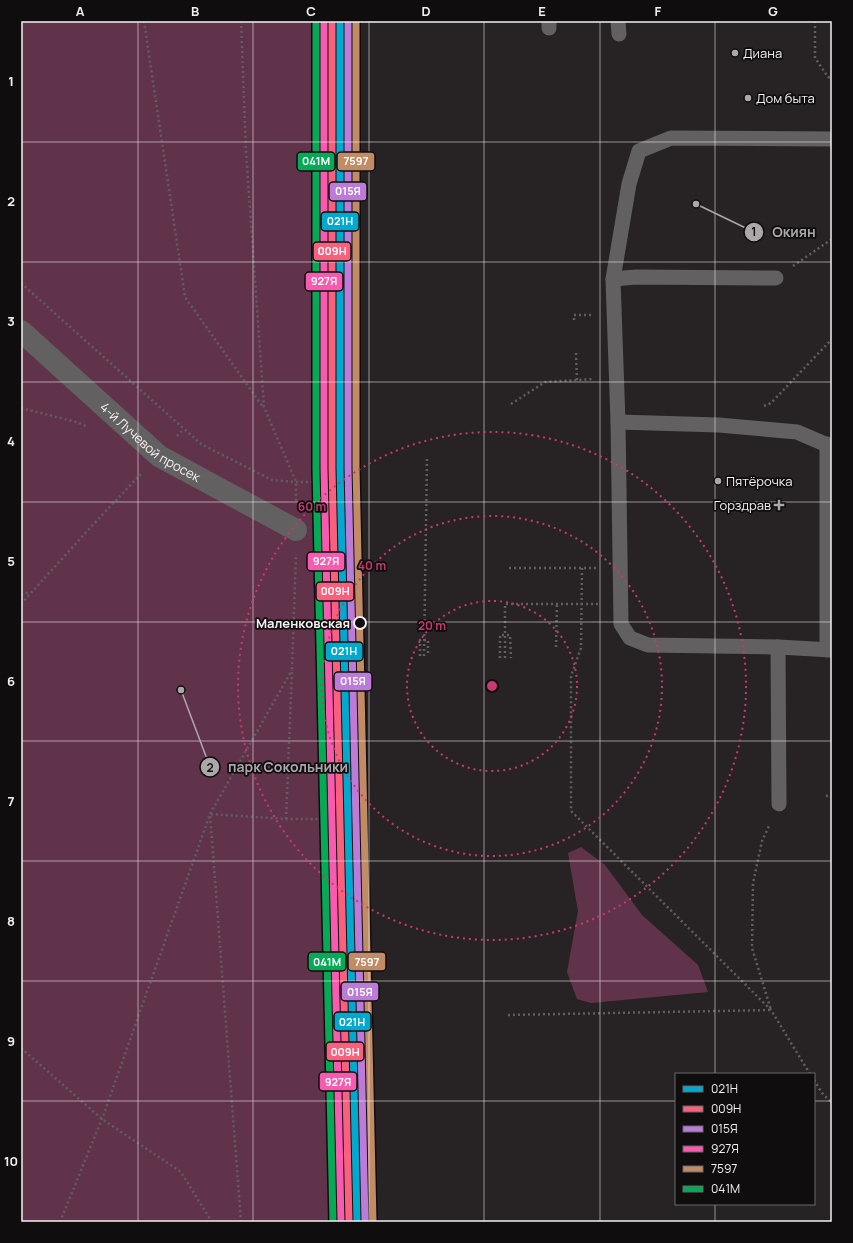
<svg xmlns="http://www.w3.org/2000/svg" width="853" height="1243" viewBox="0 0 853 1243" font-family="Manrope,sans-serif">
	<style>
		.green { fill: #61334b }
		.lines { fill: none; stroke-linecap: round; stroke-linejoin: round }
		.path { stroke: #605e5f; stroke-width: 2.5; stroke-dasharray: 2 3; stroke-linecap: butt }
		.service { stroke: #636061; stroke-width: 15 }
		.minor { stroke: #636061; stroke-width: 22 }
		.rail-1-casing { stroke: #0f0d0e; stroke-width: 10 }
		.rail-2-casing { stroke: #0f0d0e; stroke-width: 10 }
		.rail-3-casing { stroke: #0f0d0e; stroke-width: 10 }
		.rail-4-casing { stroke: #0f0d0e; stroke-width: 10 }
		.rail-5-casing { stroke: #0f0d0e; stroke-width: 10 }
		.rail-6-casing { stroke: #0f0d0e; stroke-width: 10 }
		.rail-1 { stroke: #00a9ce; stroke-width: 7 }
		.rail-2 { stroke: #f8607d; stroke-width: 7 }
		.rail-3 { stroke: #bd7bd9; stroke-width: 7 }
		.rail-4 { stroke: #f75aaf; stroke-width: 7 }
		.rail-5 { stroke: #c18c65; stroke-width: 7 }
		.rail-6 { stroke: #06aa56; stroke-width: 7 }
		.grid { fill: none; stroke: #f4f0f2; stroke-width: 1; stroke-opacity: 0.55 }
		.ring { fill: none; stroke: #ca3872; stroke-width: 2; stroke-dasharray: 2 4 }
		.poi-dot { fill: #aca8aa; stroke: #0f0d0e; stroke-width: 1.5 }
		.stop-dot { fill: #0f0d0e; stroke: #f4f0f2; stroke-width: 2 }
		.labels { text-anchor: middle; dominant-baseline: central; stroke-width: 3.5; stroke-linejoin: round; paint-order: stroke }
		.poi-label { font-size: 13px; fill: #f4f0f2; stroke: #0f0d0e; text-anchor: start }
		.street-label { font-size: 13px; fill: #f4f0f2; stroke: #0f0d0e }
		.stop-label { font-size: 13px; font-weight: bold; fill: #f4f0f2; stroke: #0f0d0e; text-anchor: end }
		.centre { fill: #ca3872; stroke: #0f0d0e; stroke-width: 2 }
		.ring-label { font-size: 12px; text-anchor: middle; font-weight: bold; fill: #ca3872; stroke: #0f0d0e; stroke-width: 3.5; stroke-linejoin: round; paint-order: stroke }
		.leader { fill: none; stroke: #aca8aa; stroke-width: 1.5 }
		.callout-dot { fill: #aca8aa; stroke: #0f0d0e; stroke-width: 1.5 }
		.mark-label { font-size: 12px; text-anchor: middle; font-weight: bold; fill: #111 }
		.callout-label { font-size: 14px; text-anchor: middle; font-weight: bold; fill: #aca8aa; stroke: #0f0d0e; stroke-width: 3.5; stroke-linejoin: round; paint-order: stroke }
		.line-badge { stroke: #0f0d0e; stroke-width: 1.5 }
		.badge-label { font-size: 11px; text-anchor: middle; font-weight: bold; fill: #fff }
		.neatline { fill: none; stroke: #f4f0f2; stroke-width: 1.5 }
		.grid-label { font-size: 13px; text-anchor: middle; font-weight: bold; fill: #f4f0f2 }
	</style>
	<rect width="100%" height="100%" fill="#272325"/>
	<!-- green -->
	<g class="green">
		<path d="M21,21H331L336,317V519L353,1222H21Z"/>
		<path d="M581,847L605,865L642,915L698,965L708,992L591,1003L577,999L567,972L578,911L568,853Z"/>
	</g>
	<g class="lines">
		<!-- path -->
		<g class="path">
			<path d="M144,21L185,297L263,407"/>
			<path d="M241,21L246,152L264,407L296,482V501"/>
			<path d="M815,21V58L828,77L832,78"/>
			<path d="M793,266L832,239"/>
			<path d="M21,283L201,444L272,480L296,482H321V521"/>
			<path d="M574,320V315H592"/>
			<path d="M576,353L577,380"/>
			<path d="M511,404L545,382L594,379"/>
			<path d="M764,406L771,403L832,339"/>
			<path d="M21,408L76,422L86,426"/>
			<path d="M177,436L184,429"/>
			<path d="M321,568V538"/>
			<path d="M509,568H599"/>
			<path d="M582,568L581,648L571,676V811L771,1010L810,1074"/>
			<path d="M21,595L30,592"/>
			<path d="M21,604L89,529L141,474"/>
			<path d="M556,647L557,604"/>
			<path d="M420,656V640H428V656"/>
			<path d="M424,656L427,456"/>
			<path d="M500,658V635H510L511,658"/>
			<path d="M505,658V604H599"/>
			<path d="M826,796L832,795"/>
			<path d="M286,819L292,670L296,554"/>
			<path d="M508,1015L771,1010L752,948L753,883L762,841L770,824"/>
			<path d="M21,1048L102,1119L181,1172L212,1222"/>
			<path d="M814,1080L822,1093L832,1103"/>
			<path d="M60,1222L102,1119L210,814L292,670"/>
			<path d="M241,1222L210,814L286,819H337"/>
		</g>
		<!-- service -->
		<g class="service">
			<path d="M549,21V28"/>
			<path d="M618,21L619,34"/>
			<path d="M832,139L671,138L639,151L629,184L613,279L618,422L621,624L630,638L648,645L778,647L832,650"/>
			<path d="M613,279L636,277L776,278"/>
			<path d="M618,422L719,425L797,432L832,447"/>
			<path d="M778,647L779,804"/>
			<path d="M827,650V444"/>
		</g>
		<!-- minor -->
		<path class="minor" id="s1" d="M21,331L159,456L296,530"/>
		<defs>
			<path id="rail-1" d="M340,21V468L357,1222"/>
			<path id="rail-2" d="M332,21V468L349,1222"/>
			<path id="rail-3" d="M348,21V468L365,1222"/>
			<path id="rail-4" d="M324,21V468L341,1222"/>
			<path id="rail-5" d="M356,21V468L373,1222"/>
			<path id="rail-6" d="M316,21V469L333,1222"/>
		</defs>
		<!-- rail-1 casing -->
		<use href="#rail-1" class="rail-1-casing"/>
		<!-- rail-2 casing -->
		<use href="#rail-2" class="rail-2-casing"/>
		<!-- rail-3 casing -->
		<use href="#rail-3" class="rail-3-casing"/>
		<!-- rail-4 casing -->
		<use href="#rail-4" class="rail-4-casing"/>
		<!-- rail-5 casing -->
		<use href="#rail-5" class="rail-5-casing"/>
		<!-- rail-6 casing -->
		<use href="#rail-6" class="rail-6-casing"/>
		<!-- rail-1 -->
		<use href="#rail-1" class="rail-1"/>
		<!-- rail-2 -->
		<use href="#rail-2" class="rail-2"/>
		<!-- rail-3 -->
		<use href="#rail-3" class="rail-3"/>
		<!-- rail-4 -->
		<use href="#rail-4" class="rail-4"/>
		<!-- rail-5 -->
		<use href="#rail-5" class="rail-5"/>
		<!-- rail-6 -->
		<use href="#rail-6" class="rail-6"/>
	</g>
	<!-- grid -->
	<path class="grid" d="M138,21V1222M253,21V1222M369,21V1222M484,21V1222M600,21V1222M715,21V1074M21,142H832M21,262H832M21,382H832M21,502H832M21,622H832M21,741H832M21,861H832M21,981H832M21,1101H676M814,1101H832M715,1204V1222"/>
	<!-- distance rings -->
	<g class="ring">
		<circle cx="492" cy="686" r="85"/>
		<circle cx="492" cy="686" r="170"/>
		<circle cx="492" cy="686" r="254"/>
	</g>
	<!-- markers -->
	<g class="poi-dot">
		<circle cx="735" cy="53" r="4"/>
		<circle cx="748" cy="98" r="4"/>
		<circle cx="718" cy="481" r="4"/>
		<path d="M777 499h4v4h4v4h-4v4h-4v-4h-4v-4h4z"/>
	</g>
	<circle class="stop-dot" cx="360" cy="623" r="6"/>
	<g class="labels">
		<!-- poi labels -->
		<g class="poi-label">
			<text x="743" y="53">Диана</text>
			<text x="756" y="98">Дом быта</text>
			<text x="726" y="481">Пятёрочка</text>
			<text x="771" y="505" text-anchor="end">Горздрав</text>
		</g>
		<!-- street labels -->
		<g class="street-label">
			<text stroke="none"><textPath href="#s1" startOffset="171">4-й Лучевой просек</textPath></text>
		</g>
		<!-- stop labels -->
		<g class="stop-label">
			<text x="350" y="623">Маленковская</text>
		</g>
	</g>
	<circle cx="492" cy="686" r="6" class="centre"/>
	<g class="ring-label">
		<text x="312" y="511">60 m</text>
		<text x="372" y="570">40 m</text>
		<text x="432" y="630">20 m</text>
	</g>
	<!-- callouts -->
	<path class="leader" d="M696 204L754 232M181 690L210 767"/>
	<g class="callout-dot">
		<circle cx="696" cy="204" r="4"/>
		<circle cx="181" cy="690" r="4"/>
		<circle cx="754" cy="232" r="10"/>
		<circle cx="210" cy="767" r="10"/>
	</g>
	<g class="mark-label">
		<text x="754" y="236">1</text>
		<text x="210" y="772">2</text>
	</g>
	<g class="callout-label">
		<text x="794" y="237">Окиян</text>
		<text x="288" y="772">парк Сокольники</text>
	</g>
	<g class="line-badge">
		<rect x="337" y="152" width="38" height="19" rx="4" fill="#c18c65"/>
		<rect x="297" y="152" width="38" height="19" rx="4" fill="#06aa56"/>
		<rect x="329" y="182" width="38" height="19" rx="4" fill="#bd7bd9"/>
		<rect x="321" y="212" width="38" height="19" rx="4" fill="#00a9ce"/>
		<rect x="313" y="242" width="38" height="19" rx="4" fill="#f8607d"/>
		<rect x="305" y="272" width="38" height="19" rx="4" fill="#f75aaf"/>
		<rect x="307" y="552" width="38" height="19" rx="4" fill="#f75aaf"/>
		<rect x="316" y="582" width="38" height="19" rx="4" fill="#f8607d"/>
		<rect x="325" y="642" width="38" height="19" rx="4" fill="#00a9ce"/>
		<rect x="334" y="672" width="38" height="19" rx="4" fill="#bd7bd9"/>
		<rect x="348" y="952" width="38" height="19" rx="4" fill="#c18c65"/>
		<rect x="308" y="952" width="38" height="19" rx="4" fill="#06aa56"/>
		<rect x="341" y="982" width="38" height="19" rx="4" fill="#bd7bd9"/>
		<rect x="334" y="1012" width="37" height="19" rx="4" fill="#00a9ce"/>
		<rect x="326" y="1042" width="38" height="19" rx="4" fill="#f8607d"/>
		<rect x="319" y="1072" width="38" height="19" rx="4" fill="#f75aaf"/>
	</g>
	<g class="badge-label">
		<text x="356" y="165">7597</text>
		<text x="316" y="165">041М</text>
		<text x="348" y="195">015Я</text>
		<text x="340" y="225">021Н</text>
		<text x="332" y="255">009Н</text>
		<text x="324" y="285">927Я</text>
		<text x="326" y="565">927Я</text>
		<text x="335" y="595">009Н</text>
		<text x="344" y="655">021Н</text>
		<text x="353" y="685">015Я</text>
		<text x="367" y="966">7597</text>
		<text x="327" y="966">041М</text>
		<text x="360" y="996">015Я</text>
		<text x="352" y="1026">021Н</text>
		<text x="345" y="1056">009Н</text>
		<text x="338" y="1086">927Я</text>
	</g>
	<!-- border -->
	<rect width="853" height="1243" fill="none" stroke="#0f0d0e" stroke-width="44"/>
	<!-- legend -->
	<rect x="675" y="1073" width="140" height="132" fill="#0f0d0e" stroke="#6b6869"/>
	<rect x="683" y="1086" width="20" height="6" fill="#00a9ce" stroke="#6b6869"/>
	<text x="711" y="1093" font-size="12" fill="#f4f0f2">021Н</text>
	<rect x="683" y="1106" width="20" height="6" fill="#f8607d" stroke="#6b6869"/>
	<text x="711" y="1113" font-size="12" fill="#f4f0f2">009Н</text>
	<rect x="683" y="1126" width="20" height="6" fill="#bd7bd9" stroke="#6b6869"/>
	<text x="711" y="1133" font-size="12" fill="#f4f0f2">015Я</text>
	<rect x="683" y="1146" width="20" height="6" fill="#f75aaf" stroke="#6b6869"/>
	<text x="711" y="1153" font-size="12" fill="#f4f0f2">927Я</text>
	<rect x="683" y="1166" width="20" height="6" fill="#c18c65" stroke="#6b6869"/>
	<text x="711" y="1173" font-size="12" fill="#f4f0f2">7597</text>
	<rect x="683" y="1186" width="20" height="6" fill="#06aa56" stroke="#6b6869"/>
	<text x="711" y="1193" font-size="12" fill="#f4f0f2">041М</text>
	<rect x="22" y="22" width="809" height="1199" class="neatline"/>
	<g class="grid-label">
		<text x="80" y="16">A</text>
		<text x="195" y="16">B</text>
		<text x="311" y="16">C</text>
		<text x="426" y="16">D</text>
		<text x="542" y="16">E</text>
		<text x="658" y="16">F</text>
		<text x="773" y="16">G</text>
		<text x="11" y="86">1</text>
		<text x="11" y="206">2</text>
		<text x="11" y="326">3</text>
		<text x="11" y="446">4</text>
		<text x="11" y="566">5</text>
		<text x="11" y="686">6</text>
		<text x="11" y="806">7</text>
		<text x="11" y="926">8</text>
		<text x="11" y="1046">9</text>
		<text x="11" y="1166">10</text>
	</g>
</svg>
